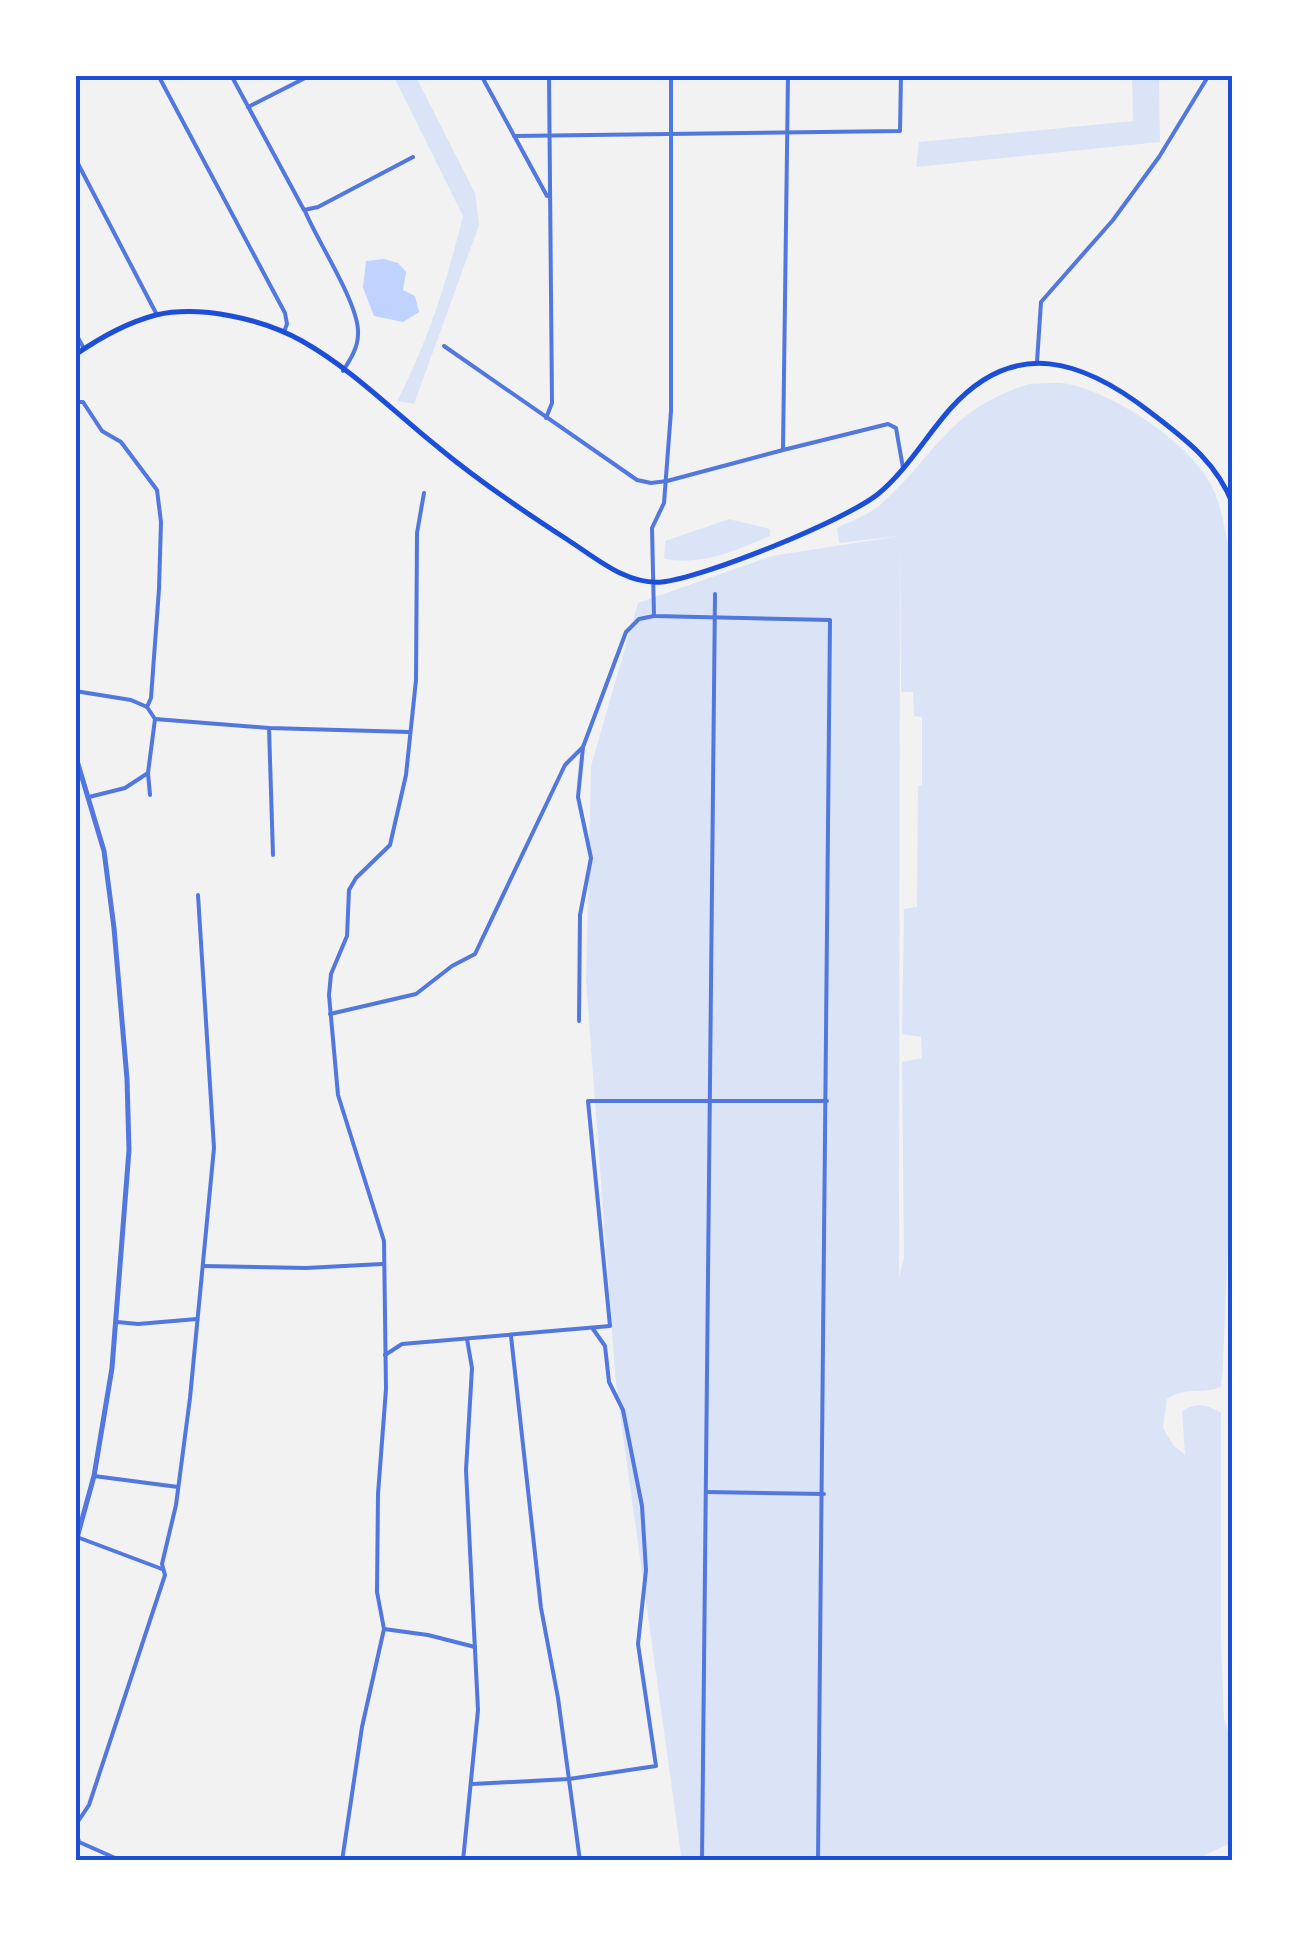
<svg xmlns="http://www.w3.org/2000/svg" width="1308" height="1936" viewBox="0 0 1308 1936" font-family="Helvetica,sans-serif">
	<style>
		.green { fill: #dbe4f7; fill-rule: evenodd }
		.water { fill: #bfd3fe }
		.lines { fill: none; stroke-linecap: round; stroke-linejoin: round }
		.minor { stroke: #5277de; stroke-width: 4 }
		.tertiary { stroke: #5277de; stroke-width: 5 }
		.secondary { stroke: #1d4ed8; stroke-width: 5 }
		.neatline { fill: none; stroke: #1d4ed8; stroke-width: 4 }
	</style>
	<rect width="100%" height="100%" fill="#f2f2f2"/>
	<!-- green -->
	<g class="green">
		<path d="M393,75H415L475,193L479,225L414,404L397,401C428,342 447,281 463,216Z"/>
		<path d="M1132,75H1159L1160,142L916,167L919,142L1133,121Z"/>
		<path d="M1029,384C1041,384 1056,382 1068,384C1113,393 1183,439 1207,478C1220,498 1223,521 1228,544L1229,1220L1223,1365L1221,1387C1200,1395 1188,1386 1167,1399L1163,1428L1174,1446L1185,1455L1182,1411C1196,1402 1207,1404 1221,1413V1644L1224,1718L1233,1748V1842L1192,1861H682L616,1385L586,980L591,766L638,603L772,556L899,536L839,543L837,528C851,521 868,515 879,506C938,454 945,411 1029,384ZM900,542L901,692H913L914,716L922,717V785L918,786L917,907L904,909L902,1034L921,1037L922,1058L902,1062L904,1257L899,1277Z"/>
		<path d="M729,519L770,529V536C731,552 706,565 664,559L665,541Z"/>
	</g>
	<!-- water -->
	<path class="water" d="M384,259L398,263L406,272L403,290L415,296L419,312L403,322L374,316L363,288L366,261Z"/>
	<g class="lines">
		<!-- minor -->
		<g class="minor">
			<path d="M158,75L285,313L287,324L284,332"/>
			<path d="M231,75L304,210L318,207L413,157"/>
			<path d="M481,75L547,196"/>
			<path d="M671,75V411L664,503L652,528L654,616L830,620L818,1861"/>
			<path d="M248,107L311,75"/>
			<path d="M514,136L900,131L901,75"/>
			<path d="M75,158L157,315"/>
			<path d="M305,211C317,241 360,305 358,334C358,348 350,360 343,371"/>
			<path d="M75,332L84,349"/>
			<path d="M444,346L637,480L651,483L667,481L783,450L788,75"/>
			<path d="M1037,362L1041,302L1113,220L1159,157L1209,75"/>
			<path d="M75,402H83L102,431L121,442L157,490L161,522L159,589L151,698L147,707L155,719L148,773L150,795"/>
			<path d="M546,418L552,403L549,75"/>
			<path d="M783,450L888,424L896,428L903,468"/>
			<path d="M75,691L131,700L147,707"/>
			<path d="M155,719L269,728L409,732"/>
			<path d="M269,728L273,855"/>
			<path d="M89,797L125,788L148,773"/>
			<path d="M330,1014L416,994L452,966L475,954L565,765L583,747"/>
			<path d="M579,1021L580,915L591,858L578,797L583,747L626,632L639,619L654,616"/>
			<path d="M203,1266L306,1268L382,1264"/>
			<path d="M117,1322L138,1324L197,1319"/>
			<path d="M511,1336L541,1608L558,1698L580,1861"/>
			<path d="M385,1355L402,1344L610,1326L588,1101H827"/>
			<path d="M94,1476L178,1487"/>
			<path d="M706,1492L824,1494"/>
			<path d="M77,1537L162,1569"/>
			<path d="M384,1629L428,1635L475,1647"/>
			<path d="M473,1784L569,1779L656,1766L638,1644L646,1570L642,1506L623,1410L609,1382L605,1346L593,1329"/>
			<path d="M75,1826L89,1805L165,1575L162,1564L176,1505L190,1398L214,1148L198,895"/>
			<path d="M75,1827L79,1842L122,1861"/>
			<path d="M342,1861L362,1727L384,1629L377,1592L378,1494L386,1389L384,1241L338,1095L329,995L331,974L347,936L349,890L356,878L390,845L406,775L416,680L417,533L424,493"/>
			<path d="M463,1861L478,1710L466,1470L472,1368L467,1339"/>
			<path d="M702,1861L715,594"/>
		</g>
		<!-- tertiary -->
		<path class="tertiary" d="M75,754L104,851L114,928L127,1079L129,1150L112,1368L94,1476L75,1545"/>
		<!-- secondary -->
		<g class="secondary">
			<path d="M75,355C98,339 129,322 156,315C201,305 263,319 302,341C352,369 395,413 439,448C480,482 523,511 568,540C596,558 626,585 662,582C703,578 846,520 878,494C907,470 926,436 951,408C1015,337 1083,360 1150,412C1185,439 1217,462 1233,505"/>
			<path d="M1233,1447V1643"/>
		</g>
	</g>
	<!-- border -->
	<rect width="1308" height="1936" fill="none" stroke="#ffffff" stroke-width="155"/>
	<rect x="78" y="78" width="1152" height="1780" class="neatline"/>
</svg>
